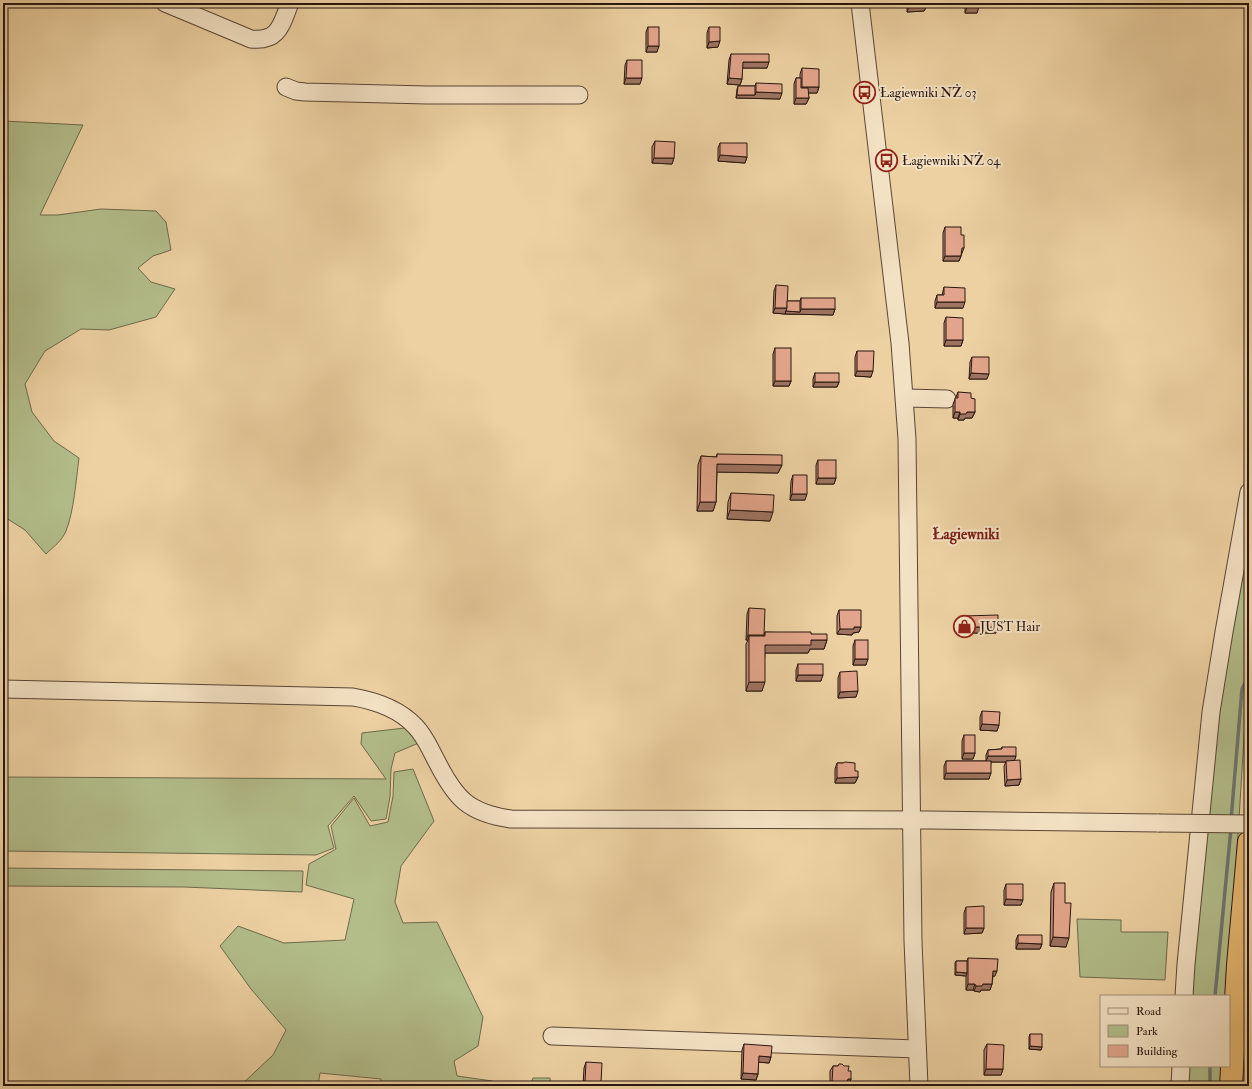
<svg xmlns="http://www.w3.org/2000/svg" width="1252" height="1089" viewBox="0 0 1252 1089" font-family="'IM FELL Double Pica',serif">
	<style>
		.green { fill: #b2bd8a; stroke: #6d6a4c }
		.lines { fill: none; stroke-linecap: round; stroke-linejoin: round }
		.stream { stroke: #6e7570; stroke-width: 3.5 }
		.minor-casing { stroke: #594534; stroke-width: 19 }
		.highway-casing { stroke: #28160f; stroke-width: 24 }
		.minor { stroke: #f3e1c3; stroke-width: 17 }
		.highway { stroke: #e6b871; stroke-width: 22 }
		.minor-bridge-casing { stroke: #594534; stroke-width: 19; stroke-linecap: butt }
		.minor-bridge { stroke: #f3e1c3; stroke-width: 17 }
		.wall { fill: #c28e78; stroke: #28160f }
		.shaded-wall { fill: #9e7461; stroke: #28160f }
		.building { fill: #e2a58b; stroke: #28160f }
		.labels { text-anchor: middle; dominant-baseline: central; stroke-width: 4; stroke-linejoin: round; paint-order: stroke }
		.poi-label { font-size: 13px; fill: #28160f; stroke: #f3e1c3; text-anchor: start }
		.quarter-label { font-size: 15px; font-weight: bold; fill: #7a1f14; stroke: #f3e1c3 }
	</style>
	<rect width="100%" height="100%" fill="#edd1a2"/>
	<filter id="stains"><feTurbulence type="fractalNoise" baseFrequency=".005" numOctaves="4"/><feColorMatrix values="0 0 0 0 .2 0 0 0 0 .09 0 0 0 0 .02 0 0 0 .5 -.17"/></filter>
	<radialGradient id="worn" r=".72"><stop offset=".6" stop-color="#630" stop-opacity="0"/><stop offset="1" stop-color="#630" stop-opacity=".3"/></radialGradient>
	<!-- green -->
	<g class="green">
		<path d="M3,121L83,125L40,215H58L101,209L156,211L166,222L171,250L153,256L138,268L151,282L175,289L156,317L109,330L81,329L45,351L25,384L32,412L54,441L79,458C76,480 74,511 66,531C62,541 53,547 46,554L25,530L3,516Z"/>
		<path d="M1249,519V689L1247,690L1228,996H1190L1211,766Z"/>
		<path d="M413,727L421,742L395,753L391,769L390,797L386,819L371,821L354,796L328,826L334,848L316,855L3,851V777L386,779L361,744L362,733Z"/>
		<path d="M413,769L434,821L401,866L395,902L403,923L437,922L483,1017L478,1046L454,1061L457,1076L492,1081L501,1086H381V1079L320,1073L318,1086H240L273,1055L286,1030L251,989L220,946L238,926L284,943L345,940L354,899L306,885L309,864L336,849L331,826L354,798L370,826L388,822L393,796L394,772Z"/>
		<path d="M3,868L303,871L302,892L184,887L3,886Z"/>
		<path d="M1249,912V1086H1237Z"/>
		<path d="M1077,919L1121,920V932H1168L1165,980L1080,977Z"/>
		<path d="M1186,1066H1224L1222,1086H1185Z"/>
		<path d="M533,1078H550L551,1086H530Z"/>
	</g>
	<g class="lines">
		<!-- stream -->
		<g class="stream">
			<path d="M1231,820L1242,689L1249,675"/>
			<path d="M1215,996L1231,828"/>
			<path d="M1210,1086V1066"/>
		</g>
		<defs>
			<g id="minor">
				<path d="M165,3L251,39C279,42 281,25 290,3"/>
				<path d="M860,3L900,343L907,439L913,941L919,1086"/>
				<path d="M286,87L296,91L305,92L427,95H579"/>
				<path d="M905,398L947,399"/>
				<path d="M3,689L353,697C376,701 399,709 415,726C425,736 430,749 436,760C455,798 468,813 511,819L929,820L1159,823"/>
				<path d="M1184,996L1186,964L1211,712L1224,632L1249,492"/>
				<path d="M552,1036L917,1049"/>
				<path d="M1180,1086L1181,1066"/>
			</g>
			<path id="highway" d="M1231,1086L1238,965L1249,842"/>
		</defs>
		<!-- minor casing -->
		<use href="#minor" class="minor-casing"/>
		<!-- highway casing -->
		<use href="#highway" class="highway-casing"/>
		<!-- minor -->
		<use href="#minor" class="minor"/>
		<!-- highway -->
		<use href="#highway" class="highway"/>
		<defs>
			<path id="minor-bridge" d="M1159,823L1249,824"/>
		</defs>
		<!-- minor-bridge casing -->
		<use href="#minor-bridge" class="minor-bridge-casing"/>
		<!-- minor-bridge -->
		<use href="#minor-bridge" class="minor-bridge"/>
	</g>
	<!-- wall -->
	<g class="wall">
		<path d="M907,3H926L927,6L924,11L907,12Z"/>
		<path d="M965,3H979L977,13H965Z"/>
		<path d="M648,27L657,52H646V32Z"/>
		<path d="M709,27L718,47L707,48V33Z"/>
		<path d="M731,54L767,68H742V79L740,85L727,84L729,60Z"/>
		<path d="M627,60L640,84H624L625,65Z"/>
		<path d="M802,68L819,87L817,93H808L809,98L806,104H794V84L796,78H800V74Z"/>
		<path d="M756,83L780,99L736,98L737,89L738,86H755Z"/>
		<path d="M655,141L674,158L672,164L652,163V147Z"/>
		<path d="M720,143L747,157L745,163L718,161V148Z"/>
		<path d="M945,227L961,235L964,248L959,261H943V233Z"/>
		<path d="M776,285L787,301H800L801,298L835,309L833,315L785,314L773,313L774,291Z"/>
		<path d="M944,287L963,308H935V301L937,295H942Z"/>
		<path d="M946,317L963,340L961,346H944V323Z"/>
		<path d="M775,348L791,381L789,386H773V354Z"/>
		<path d="M857,351L871,377L855,376V357Z"/>
		<path d="M972,357L987,379H969L970,362Z"/>
		<path d="M815,373L839,382L837,387H813V379Z"/>
		<path d="M958,392L971,398L975,412L972,418H965L964,420H958V418H953V404Z"/>
		<path d="M717,454L782,465L778,473L717,472L716,502L713,511H697L698,465L701,456L716,457Z"/>
		<path d="M818,460L836,478L834,484H816V465Z"/>
		<path d="M793,475L805,500H790L791,481Z"/>
		<path d="M731,493L770,521L727,519L728,502Z"/>
		<path d="M749,608L764,635L765,632L811,634L827,640L824,649H810L808,653H765L762,691H746V644L748,640H746L747,614Z"/>
		<path d="M839,610L861,627L859,632L853,633L852,635L837,634V616Z"/>
		<path d="M964,616L996,633H962V621Z"/>
		<path d="M855,640L866,665H853V646Z"/>
		<path d="M798,664L821,681H796V670Z"/>
		<path d="M840,672L856,697L838,698V678Z"/>
		<path d="M982,711L999,725L997,731L980,730V717Z"/>
		<path d="M964,735L975,753L973,759H962V741Z"/>
		<path d="M1002,747L1016,756L1014,760L1021,779L1019,785L1005,786L1004,766L1006,762H991L989,779H944V766L946,761H986V755L988,750L1001,749Z"/>
		<path d="M837,763H843L855,771L858,777L855,783H835V769Z"/>
		<path d="M1054,883L1065,903L1066,947L1050,946L1051,892Z"/>
		<path d="M1006,884L1021,905H1004V890Z"/>
		<path d="M966,907L984,928L982,933L964,934V913Z"/>
		<path d="M1018,935L1042,944L1040,949H1016V940Z"/>
		<path d="M968,958L995,976H993L992,984L990,990H981L980,992L974,991L973,990H966V976L955,975V963L956,961H967Z"/>
		<path d="M1030,1034L1042,1047L1041,1050L1029,1049V1037Z"/>
		<path d="M744,1044L771,1057L769,1063L758,1062V1074L756,1080L741,1079L742,1050Z"/>
		<path d="M987,1044L1003,1069L1001,1075H984V1050Z"/>
		<path d="M586,1062L601,1083L600,1086H583L584,1068Z"/>
		<path d="M833,1066H838L848,1071L851,1079L849,1085H847L846,1086H830V1071Z"/>
	</g>
	<!-- shaded-wall -->
	<g class="shaded-wall">
		<path d="M909,6H927L924,11L907,12Z"/>
		<path d="M967,7H979L977,13H965Z"/>
		<path d="M720,41L718,47L707,48L709,42Z"/>
		<path d="M648,46H659L657,52H646Z"/>
		<path d="M743,62H769L767,68H741Z"/>
		<path d="M626,78H642L640,84H624Z"/>
		<path d="M729,78L742,79L740,85L727,84Z"/>
		<path d="M802,87H819L817,93H800Z"/>
		<path d="M756,92L782,93L780,99L736,98L737,95H755Z"/>
		<path d="M796,98H809L806,104H794Z"/>
		<path d="M720,155L747,157L745,163L718,161Z"/>
		<path d="M654,158H674L672,164L652,163Z"/>
		<path d="M945,256H961L959,261H943Z"/>
		<path d="M937,302H965L963,308H935Z"/>
		<path d="M775,308H787L785,314L773,313Z"/>
		<path d="M801,309H835L833,315L785,314L786,311L800,312Z"/>
		<path d="M946,340H963L961,346H944Z"/>
		<path d="M857,371H873L871,377L855,376Z"/>
		<path d="M971,373L989,374L987,379H969Z"/>
		<path d="M775,381H791L789,386H773Z"/>
		<path d="M815,382H839L837,387H813Z"/>
		<path d="M955,412H960L958,418H953Z"/>
		<path d="M967,412H975L972,418H965L964,420H958L960,414Z"/>
		<path d="M717,464L782,465L778,473L714,472Z"/>
		<path d="M818,478H836L834,484H816Z"/>
		<path d="M792,494H807L805,500H790Z"/>
		<path d="M700,502H716L713,511H697Z"/>
		<path d="M730,510L773,512L770,521L727,519Z"/>
		<path d="M854,627H861L859,632L853,633L852,635L837,634L840,629Z"/>
		<path d="M964,627H998L996,633H962Z"/>
		<path d="M748,635H764L761,641L749,636L748,640H746Z"/>
		<path d="M811,640H827L824,649H810L808,653H762L765,645Z"/>
		<path d="M855,659H868L866,665H853Z"/>
		<path d="M798,675H823L821,681H796Z"/>
		<path d="M749,682H765L762,691H746Z"/>
		<path d="M858,691L856,697L838,698L840,692Z"/>
		<path d="M982,724L999,725L997,731L980,730Z"/>
		<path d="M964,753H975L973,759H962Z"/>
		<path d="M988,756H1016L1014,762L1006,761V762H986Z"/>
		<path d="M946,773H991L989,779H944Z"/>
		<path d="M858,777L855,783H835L837,778Z"/>
		<path d="M1021,779L1019,785L1005,786L1007,780Z"/>
		<path d="M1006,899L1023,900L1021,905H1004Z"/>
		<path d="M966,928H984L982,933L964,934Z"/>
		<path d="M1053,937L1069,938L1066,947L1050,946Z"/>
		<path d="M1018,943L1042,944L1040,949H1016Z"/>
		<path d="M993,971H997L995,976H991Z"/>
		<path d="M956,972L967,973L966,976L955,975Z"/>
		<path d="M968,984H975L973,990H966Z"/>
		<path d="M983,984H992L990,990H981L980,992L974,991L976,986Z"/>
		<path d="M1030,1046L1042,1047L1041,1050L1029,1049Z"/>
		<path d="M759,1056L771,1057L769,1063L757,1062Z"/>
		<path d="M986,1069H1003L1001,1075H984Z"/>
		<path d="M743,1073L758,1074L756,1080L741,1079Z"/>
		<path d="M848,1079H851L849,1085H846Z"/>
		<path d="M585,1082L601,1083L600,1086H584Z"/>
		<path d="M832,1083H834L833,1086H831Z"/>
	</g>
	<!-- building -->
	<g class="building">
		<path d="M909,3H926L927,6H909Z"/>
		<rect x="967" y="3" width="12" height="4"/>
		<rect x="648" y="27" width="11" height="19"/>
		<path d="M709,27H720V41L709,42Z"/>
		<path d="M731,54H769V62H743L742,79L729,78Z"/>
		<path d="M627,60H642V78H626Z"/>
		<path d="M802,68L819,69V87H802Z"/>
		<path d="M796,78H801V88H808L809,98H796Z"/>
		<path d="M756,83L782,84V93L756,92Z"/>
		<path d="M738,86H755V95H737Z"/>
		<path d="M655,141L675,142L674,158H654Z"/>
		<path d="M720,143H747V157L720,155Z"/>
		<path d="M945,227H961V235H964V248H962L961,256H945Z"/>
		<path d="M776,285L788,286L787,308H775Z"/>
		<path d="M944,287L965,288V302H937V295H944Z"/>
		<rect x="801" y="298" width="34" height="11"/>
		<path d="M787,301H800V312L786,311L787,308Z"/>
		<path d="M946,317L963,318V340H946Z"/>
		<rect x="775" y="348" width="16" height="33"/>
		<path d="M857,351H874L873,371H857Z"/>
		<path d="M972,357H989V374L971,373Z"/>
		<rect x="815" y="373" width="24" height="9"/>
		<path d="M958,392L971,393V398L975,399V412H967L966,414H960V412H955V398H958Z"/>
		<path d="M717,454L782,455V465L717,464L716,502H700L701,456L717,457Z"/>
		<rect x="818" y="460" width="18" height="18"/>
		<path d="M793,475H807V494H792Z"/>
		<path d="M731,493L774,495L773,512L730,510Z"/>
		<path d="M749,608L765,609L764,635H748Z"/>
		<path d="M839,610H861V627H854V629H840Z"/>
		<path d="M998,615V627H964V616Z"/>
		<path d="M765,632H811V634H827V640H811V645H765V682H749V636H765Z"/>
		<rect x="855" y="640" width="13" height="19"/>
		<rect x="798" y="664" width="25" height="11"/>
		<path d="M857,671L858,691L840,692V672Z"/>
		<path d="M982,711L1000,712L999,725L982,724Z"/>
		<rect x="964" y="735" width="11" height="18"/>
		<path d="M1002,747H1016V756H988V750L1002,749Z"/>
		<path d="M1020,760L1021,779L1007,780L1006,761Z"/>
		<rect x="946" y="761" width="45" height="12"/>
		<path d="M845,762L855,763V771H858V777L837,778V763H843Z"/>
		<path d="M1054,883H1065V903H1071L1069,938L1053,937Z"/>
		<path d="M1006,884H1023V900L1006,899Z"/>
		<path d="M984,906V928H966V907Z"/>
		<path d="M1018,935H1042V944L1018,943Z"/>
		<path d="M968,958L998,959L997,971H993L992,984H983L982,986H976L975,984H968Z"/>
		<path d="M956,961H967V973L956,972Z"/>
		<path d="M1030,1034H1042V1047L1030,1046Z"/>
		<path d="M744,1044L772,1046L771,1057L759,1056L758,1074L743,1073Z"/>
		<path d="M987,1044L1004,1045L1003,1069H986Z"/>
		<path d="M586,1062L602,1063L601,1083L585,1082Z"/>
		<path d="M839,1064H842L844,1066H849L848,1071H851V1079H848L846,1086H834V1083H832L833,1066H838Z"/>
	</g>
	<!-- icons -->
	<defs>
		<symbol id="bus-ring" viewBox="-11 -11 22 22"><circle r="9.5" fill="#f3e1c3" stroke="#8f2418" stroke-width="1.5"/><path d="M-5-6H5V4H4V6H2V4H-2V6H-4V4H-5ZM-3.5-4V0h7V-4ZM-3.5 1.2v1.5H-2V1.2ZM2 1.2v1.5H3.5V1.2Z" fill="#8f2418"/></symbol>
		<symbol id="shop-ring" viewBox="-11 -11 22 22"><circle r="9.5" fill="#f3e1c3" stroke="#8f2418" stroke-width="1.5"/><path d="M-5-2.5h2.3a2.7 3.5 0 0 1 5.4 0H5L5.5 6h-11ZM-1.5-2.5h3a1.5 2.3 0 0 0-3 0Z" fill="#8f2418"/></symbol>
	</defs>
	<g fill-rule="evenodd">
		<use href="#bus-ring" x="852" y="80" width="25" height="25"/>
		<use href="#bus-ring" x="874" y="148" width="25" height="25"/>
		<use href="#shop-ring" x="952" y="614" width="25" height="25"/>
	</g>
	<g class="labels">
		<!-- poi labels -->
		<g class="poi-label">
			<text x="880" y="93">Łagiewniki NŻ 03</text>
			<text x="902" y="161">Łagiewniki NŻ 04</text>
			<text x="980" y="627">JUST Hair</text>
		</g>
		<!-- quarter labels -->
		<g class="quarter-label">
			<text x="966" y="534">Łagiewniki</text>
		</g>
	</g>
	<!-- margin -->
	<rect width="1252" height="1089" fill="none" stroke="#edd1a2" stroke-width="16"/>
	<rect x="4" y="4" width="1244" height="1081" fill="none" stroke="#28160f" stroke-width="2"/>
	<rect x="8" y="8" width="1236" height="1073" fill="none" stroke="#28160f"/>
	<!-- legend -->
	<rect x="1100" y="995" width="130" height="72" fill="#f3e1c3" stroke="#a2907b"/>
	<rect x="1108" y="1008" width="20" height="6" fill="#f3e1c3" stroke="#a2907b"/>
	<text x="1136" y="1015" font-size="12" fill="#28160f">Road</text>
	<rect x="1108" y="1025" width="20" height="12" fill="#b2bd8a" stroke="#a2907b"/>
	<text x="1136" y="1035" font-size="12" fill="#28160f">Park</text>
	<rect x="1108" y="1045" width="20" height="12" fill="#e2a58b" stroke="#a2907b"/>
	<text x="1136" y="1055" font-size="12" fill="#28160f">Building</text>
	<rect width="100%" height="100%" filter="url(#stains)"/>
	<rect width="100%" height="100%" fill="url(#worn)"/>
</svg>
